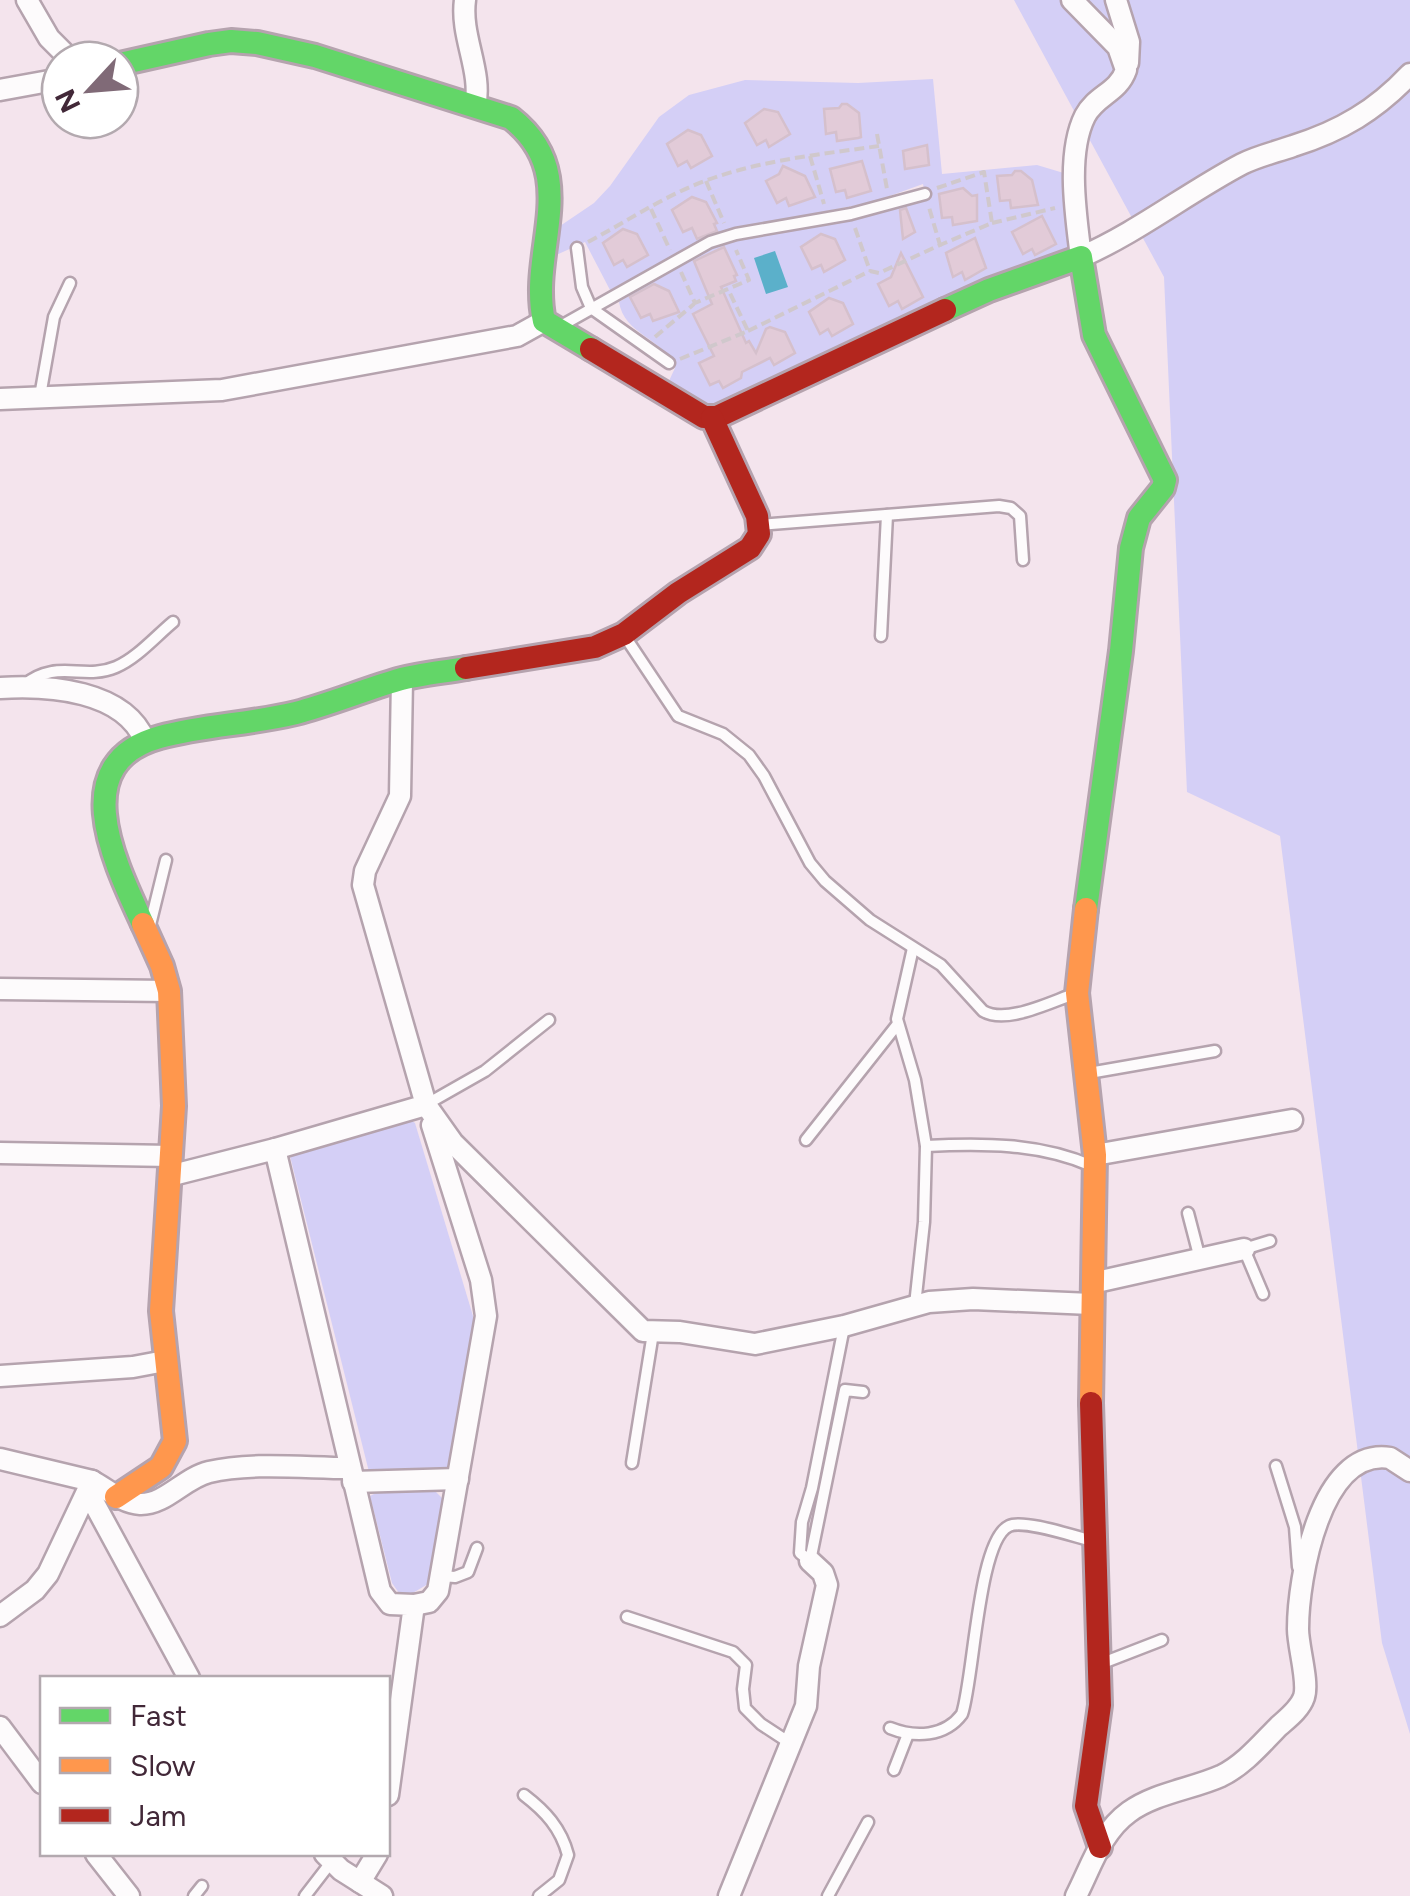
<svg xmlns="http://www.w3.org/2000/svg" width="1410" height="1896" viewBox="0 0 1410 1896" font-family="Figtree,sans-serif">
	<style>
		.green { fill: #d4cff6 }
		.water { fill: #5bb0ca }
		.building { fill: #e2cbd8; stroke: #d5c0cc; stroke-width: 2.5 }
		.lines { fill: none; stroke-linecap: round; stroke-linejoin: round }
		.lane-casing { stroke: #b5a3ae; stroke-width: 15 }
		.street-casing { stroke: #b5a3ae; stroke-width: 25 }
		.fast-casing { stroke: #b5a3ae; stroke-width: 28 }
		.slow-casing { stroke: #b5a3ae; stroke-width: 28 }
		.jam-casing { stroke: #b5a3ae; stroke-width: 28 }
		.path { stroke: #d0c8cc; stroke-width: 4; stroke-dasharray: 10 5; stroke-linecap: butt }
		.lane { stroke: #fdfbfc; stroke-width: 10 }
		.street { stroke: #fdfbfc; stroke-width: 20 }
		.fast { stroke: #63d668; stroke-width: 22 }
		.slow { stroke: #ff974d; stroke-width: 22 }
		.jam { stroke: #b3261e; stroke-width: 22 }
	</style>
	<rect width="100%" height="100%" fill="#f4e4ed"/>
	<!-- green -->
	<g class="green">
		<path d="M1014,0H1410V1734L1382,1643L1280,836L1187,792L1164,277Z"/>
		<path d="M933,79L942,174L1037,165L1067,174L1068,249L712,406L668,383L675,368C664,338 624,335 619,302L716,244L843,222L926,198L923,184L873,202L718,232L610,290L585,242L554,256L560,226L594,203L610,186L659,117L689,95L745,80L858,83Z"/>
		<path d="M407,1118L415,1123L473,1316V1332L450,1467L445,1470L369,1472L290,1156Z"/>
		<path d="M434,1490L442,1498L443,1505L428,1584L411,1594L399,1593L392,1583L370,1496L378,1492Z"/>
	</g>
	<!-- water -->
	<path class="water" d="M775,251L788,287L766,294L754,258Z"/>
	<!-- building -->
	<g class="building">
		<path d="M842,104H847L859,113L861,137L858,138L837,141L836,132L826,134L824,109L839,108Z"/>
		<path d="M764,109L778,112L790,134L769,147L766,140L757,145L745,123Z"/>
		<path d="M688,130L701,135L712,156L691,168L687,161L678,166L667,144Z"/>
		<path d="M927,145L929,165L905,169L903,151Z"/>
		<path d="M862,161L871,191L847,198L845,190L836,192L830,169Z"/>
		<path d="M783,166L805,176L815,197L789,206L786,198L777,203L766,181L779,174Z"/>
		<path d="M1015,171H1021L1032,180L1038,205L1011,208L1010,200L1000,201L997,176L1012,175Z"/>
		<path d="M963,188L972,196L977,195V221L953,225L952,217L942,218L939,194Z"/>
		<path d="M692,197L706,202L717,223L714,224L717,231L697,239L692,228L683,232L672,210Z"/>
		<path d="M906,208L915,232L903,239L900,210Z"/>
		<path d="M1042,216L1056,244L1035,255L1032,249L1023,254L1012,232Z"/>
		<path d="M623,229L637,234L648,255L627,267L623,260L614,265L603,243Z"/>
		<path d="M821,234L835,239L845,260L824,272L821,265L812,269L801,247Z"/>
		<path d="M975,238L986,268L965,280L962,272L953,277L946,253Z"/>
		<path d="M724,247L737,275L734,276L736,281L721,287L746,343L749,341L756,353L766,329L770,327L785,332L795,353L774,365L770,358L742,372L741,378L723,388L719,381L710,385L699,363L714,356L693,314L712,304L694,261Z"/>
		<path d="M901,253L923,297L902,309L898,301L889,306L878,284L891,277Z"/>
		<path d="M654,284L669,291L679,312L653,321L650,314L641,318L630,297Z"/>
		<path d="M829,298L843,303L853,324L832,336L828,329L820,334L809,312Z"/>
	</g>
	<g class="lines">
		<defs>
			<g id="lane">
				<path d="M577,248L582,287L591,308L669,363"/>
				<path d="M559,327L710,242L736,234L851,214L925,194"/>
				<path d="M40,396L54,317L70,283"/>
				<path d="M760,525L999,506L1011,508L1020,516L1023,560"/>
				<path d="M881,636L887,515"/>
				<path d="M626,638L678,716L723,734L749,755L764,776L810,863L825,881L870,920L941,965L983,1011C1007,1025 1052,1001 1077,993"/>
				<path d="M24,685C57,658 83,681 116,667C137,658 155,637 173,622"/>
				<path d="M150,925L166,860"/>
				<path d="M913,948L897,1019L915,1080L926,1146L924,1222L915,1305"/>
				<path d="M1089,1073L1215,1051"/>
				<path d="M427,1104L485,1071L549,1020"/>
				<path d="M806,1140L897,1025"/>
				<path d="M926,1146C982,1143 1039,1143 1092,1166"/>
				<path d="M1188,1213L1200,1259"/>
				<path d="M1263,1294L1244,1249L1270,1241"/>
				<path d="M632,1463L653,1333"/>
				<path d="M1276,1466L1295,1527L1298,1567"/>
				<path d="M810,1561L800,1553L802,1522L812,1488L844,1327"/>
				<path d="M810,1561L845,1390L863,1392"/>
				<path d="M441,1576L455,1577L468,1572L477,1548"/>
				<path d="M627,1617L733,1652L746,1665L743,1689L745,1708L761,1724L790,1743"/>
				<path d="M1100,1664L1162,1640"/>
				<path d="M890,1728C915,1738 945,1737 962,1714C974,1678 978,1540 1009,1526C1024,1519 1076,1537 1093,1541"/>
				<path d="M894,1770L908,1734"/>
				<path d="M524,1795C545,1811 561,1828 568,1855L559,1880L539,1896"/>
				<path d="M194,1896L202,1886"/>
				<path d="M305,1896L332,1861"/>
				<path d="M828,1896L868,1822"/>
			</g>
			<g id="street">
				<path d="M27,0L49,38L71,60"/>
				<path d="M465,0C460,37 483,71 475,107"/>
				<path d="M1072,0L1118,47L1126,70C1118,93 1096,95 1085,116C1066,154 1076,216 1081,257C1138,232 1187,193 1242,164C1258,156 1276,152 1293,146C1341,131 1376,110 1410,74"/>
				<path d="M1116,0L1129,42L1128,63"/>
				<path d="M0,90L60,79"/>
				<path d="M0,399L222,390L517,336L544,321"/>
				<path d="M0,688C49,685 124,690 145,741"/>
				<path d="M0,989L169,991"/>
				<path d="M426,1105L453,1143L643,1331L680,1332L755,1344L844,1326L929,1302L973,1299L1091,1304"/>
				<path d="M275,1149L426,1105L363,885L365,871L400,796L402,679"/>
				<path d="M0,1153L171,1156"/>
				<path d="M1095,1155L1292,1120"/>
				<path d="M169,1176L275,1149L380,1591L390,1604L414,1605L388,1795"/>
				<path d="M1092,1283L1244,1249"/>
				<path d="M0,1376L133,1367L165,1361"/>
				<path d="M0,1459L92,1481"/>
				<path d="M353,1482L458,1479"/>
				<path d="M88,1492L189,1678"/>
				<path d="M414,1605L429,1602L438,1591L486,1316L481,1280L432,1125"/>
				<path d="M0,1616L35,1590L48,1574L92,1481C107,1489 122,1503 140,1504C165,1505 184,1478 209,1472C250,1462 306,1468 348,1468"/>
				<path d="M0,1727L42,1783"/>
				<path d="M96,1854L129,1896"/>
				<path d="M325,1854L341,1870L360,1882L377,1854"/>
				<path d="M360,1882L382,1896"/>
				<path d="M729,1896L806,1706L809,1666L827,1585L823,1573L810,1561"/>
				<path d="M1076,1896C1091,1867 1101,1832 1129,1812C1155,1793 1192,1789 1221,1776C1244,1765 1262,1743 1279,1726C1288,1718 1300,1709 1304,1697C1309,1682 1298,1647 1298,1629C1298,1579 1320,1447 1390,1458L1410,1471"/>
			</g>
			<g id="fast">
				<path d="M120,64L209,44L231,41L257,43L315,56L511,118C584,175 528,250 544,321L591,349"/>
				<path d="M945,310L989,290L1081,257L1094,335L1165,480L1163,488L1139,518L1131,548L1121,651L1086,909"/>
				<path d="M143,924C116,865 64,763 160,737C204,725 251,724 296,713C330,704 364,690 398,680C420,674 444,672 466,668"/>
			</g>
			<g id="slow">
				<path d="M1086,909L1077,993L1095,1155L1091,1403"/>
				<path d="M116,1497L161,1467L175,1441L161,1311L174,1106L169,991L162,966L143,924"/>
			</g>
			<g id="jam">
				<path d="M591,349L704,417H717L945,310"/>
				<path d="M466,668L595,647L624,634L678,593L750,548L759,534L757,516L712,418"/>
				<path d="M1091,1403L1100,1705L1086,1806L1100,1847"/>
			</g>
		</defs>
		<!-- lane casing -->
		<use href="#lane" class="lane-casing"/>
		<!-- street casing -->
		<use href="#street" class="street-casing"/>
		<!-- fast casing -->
		<use href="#fast" class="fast-casing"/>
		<!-- slow casing -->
		<use href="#slow" class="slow-casing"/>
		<!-- jam casing -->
		<use href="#jam" class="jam-casing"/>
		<!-- path -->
		<g class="path">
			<path d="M877,134L887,189"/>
			<path d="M810,156L824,204"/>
			<path d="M706,181L724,223"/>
			<path d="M937,188L984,172L992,223L940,245"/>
			<path d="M651,209L670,250"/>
			<path d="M992,223L1055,208"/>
			<path d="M855,228L870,271"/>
			<path d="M588,242C622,224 655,202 690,187C750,161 816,155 879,146"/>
			<path d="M681,272L695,303L749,280L736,250"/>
			<path d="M748,331L870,271L879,273L940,245L928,204"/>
			<path d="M655,337L694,304"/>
			<path d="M680,359L748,331L728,289"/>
		</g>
		<!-- lane -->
		<use href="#lane" class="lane"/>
		<!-- street -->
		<use href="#street" class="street"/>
		<!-- fast -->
		<use href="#fast" class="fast"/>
		<!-- slow -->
		<use href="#slow" class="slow"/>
		<!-- jam -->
		<use href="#jam" class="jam"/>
	</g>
	<!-- legend -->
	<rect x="40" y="1676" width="350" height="180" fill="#ffffff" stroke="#b3a9af" stroke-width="2.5"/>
	<rect x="60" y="1708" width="50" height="15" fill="#63d668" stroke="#b3a9af" stroke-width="2.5"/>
	<text x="130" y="1726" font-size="30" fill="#422838">Fast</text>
	<rect x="60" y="1758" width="50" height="15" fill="#ff974d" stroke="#b3a9af" stroke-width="2.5"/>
	<text x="130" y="1776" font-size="30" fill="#422838">Slow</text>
	<rect x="60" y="1808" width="50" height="15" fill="#b3261e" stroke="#b3a9af" stroke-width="2.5"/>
	<text x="130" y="1826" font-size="30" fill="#422838">Jam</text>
	<!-- north arrow -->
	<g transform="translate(90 90) rotate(244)"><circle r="48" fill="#ffffff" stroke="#b3a9af" stroke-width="2.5"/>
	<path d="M0-8L18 38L0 25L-18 38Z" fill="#806a77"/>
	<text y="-15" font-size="28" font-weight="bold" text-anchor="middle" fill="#422838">N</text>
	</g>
</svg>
